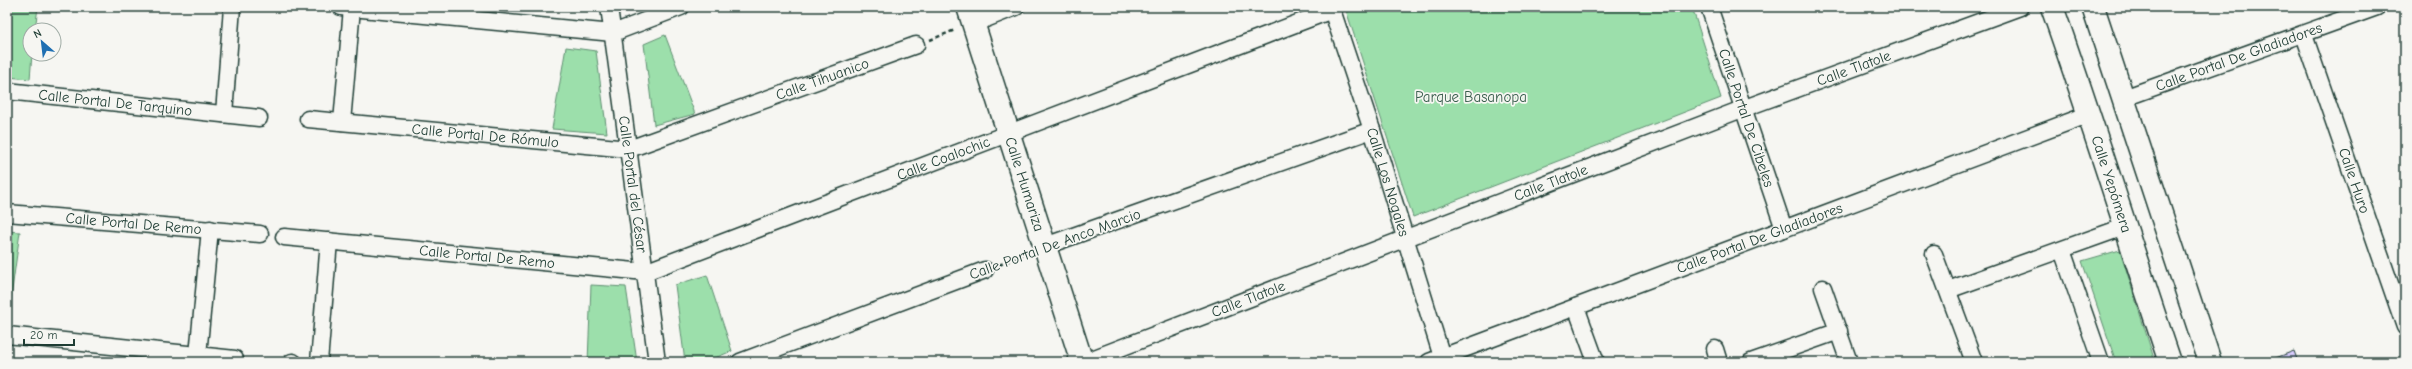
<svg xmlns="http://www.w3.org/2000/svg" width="2412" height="369" viewBox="0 0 2412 369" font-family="'Comic Neue',sans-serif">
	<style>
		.green { fill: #9cdfab; stroke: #5e8e70 }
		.building { fill: #d9ccfe; stroke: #1f3d34 }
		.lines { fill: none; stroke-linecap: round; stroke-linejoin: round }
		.street-casing { stroke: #1f3d34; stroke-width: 19 }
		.secondary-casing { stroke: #1f3d34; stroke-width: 25 }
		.path { stroke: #1f3d34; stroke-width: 2.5; stroke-dasharray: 4 3; stroke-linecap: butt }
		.street { stroke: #f6f6f2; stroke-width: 16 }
		.secondary { stroke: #f6f6f2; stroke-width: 22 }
		.labels { text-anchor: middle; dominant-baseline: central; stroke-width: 3.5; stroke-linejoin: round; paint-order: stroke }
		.street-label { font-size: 15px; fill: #1f3d34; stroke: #f6f6f2 }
		.park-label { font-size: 15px; fill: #385d4c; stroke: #f6f6f2 }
	</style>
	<rect width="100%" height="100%" fill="#f6f6f2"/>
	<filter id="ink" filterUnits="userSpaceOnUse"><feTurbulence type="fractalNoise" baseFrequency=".025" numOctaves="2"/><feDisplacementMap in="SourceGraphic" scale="8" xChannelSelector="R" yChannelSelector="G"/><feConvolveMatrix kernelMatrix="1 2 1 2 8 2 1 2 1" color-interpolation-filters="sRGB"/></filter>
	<g filter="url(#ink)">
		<!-- green -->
		<g class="green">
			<path d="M7,7H38L35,30H30V54H32L30,79L7,77Z"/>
			<path d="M1345,7H1692L1721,98L1413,217Z"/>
			<path d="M665,35L695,114L654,125L644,44Z"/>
			<path d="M566,47L596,51L607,133L552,129Z"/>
			<path d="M7,231L20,232L8,319L7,318Z"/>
			<path d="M2120,250L2155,362H2116L2082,261Z"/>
			<path d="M707,275L732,351L705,362H685L675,285Z"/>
			<path d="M591,285L626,287L637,362H588Z"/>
		</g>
		<!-- building -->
		<path class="building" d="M2294,351L2298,362H2265Z"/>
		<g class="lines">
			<defs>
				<g id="street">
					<path d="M341,7L613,33L681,7"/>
					<path id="s1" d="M609,7L657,362"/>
					<path id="s2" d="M1331,7L1372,130L1442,357"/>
					<path id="s3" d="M1709,7L1784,229"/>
					<path d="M973,24L1016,7"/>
					<path id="s4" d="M2304,35L2405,327"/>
					<path id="s5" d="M7,91L259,118"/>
					<path id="s6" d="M2124,98L2377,7"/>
					<path d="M224,114L232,7"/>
					<path id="s7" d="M308,119L629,149L916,45"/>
					<path d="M342,122L352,8"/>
					<path id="s8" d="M7,213L260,234"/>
					<path id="s9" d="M284,237L645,272L1332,10"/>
					<path d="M1045,246L1372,130"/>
					<path d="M2062,250L2101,362"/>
					<path d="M1934,254L1974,362"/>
					<path d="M1823,288L1849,362"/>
					<path d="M1948,290L2124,227"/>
					<path d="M1576,307L1596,362"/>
					<path d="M7,335L235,359"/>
					<path d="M1715,349L1719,362"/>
					<path d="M198,355L210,229"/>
					<path d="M292,362H293"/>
					<path d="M319,362L329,241"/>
					<path d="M740,362L985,270"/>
					<path id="s10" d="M1084,362L1742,109L2020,7"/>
					<path id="s11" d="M1429,362L2090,114"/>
					<path d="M1751,362L1839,331"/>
				</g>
				<g id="secondary">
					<path id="s12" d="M968,7L1082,362"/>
					<path id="s13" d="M2052,7C2094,125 2130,244 2170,362"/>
					<path d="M2093,7L2210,362"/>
				</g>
			</defs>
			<!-- street casing -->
			<use href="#street" class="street-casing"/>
			<!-- secondary casing -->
			<use href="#secondary" class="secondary-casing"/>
			<!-- path -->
			<g class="path">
				<path d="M930,40L955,30"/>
				<path d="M999,265L1028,253"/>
			</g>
			<!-- street -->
			<use href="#street" class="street"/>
			<!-- secondary -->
			<use href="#secondary" class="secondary"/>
		</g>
	</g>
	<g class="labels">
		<!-- street labels -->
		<g class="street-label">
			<text stroke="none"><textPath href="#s6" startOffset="122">Calle Portal De Gladiadores</textPath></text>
			<text stroke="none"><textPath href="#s10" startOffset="824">Calle Tlatole</textPath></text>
			<text stroke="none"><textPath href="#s7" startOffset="528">Calle Tihuanico</textPath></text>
			<text stroke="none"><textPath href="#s5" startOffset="109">Calle Portal De Tarquino</textPath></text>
			<text stroke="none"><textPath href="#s3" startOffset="117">Calle Portal De Cibeles</textPath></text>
			<text stroke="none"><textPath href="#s7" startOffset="178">Calle Portal De Rómulo</textPath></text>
			<text stroke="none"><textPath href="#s9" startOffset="682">Calle Coalochic</textPath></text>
			<text stroke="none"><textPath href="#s4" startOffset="154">Calle Huro</textPath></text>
			<text stroke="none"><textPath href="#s2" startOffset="184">Calle Los Nogales</textPath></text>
			<text stroke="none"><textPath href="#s10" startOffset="500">Calle Tlatole</textPath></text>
			<text stroke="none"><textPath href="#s1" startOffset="179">Calle Portal del César</textPath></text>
			<text stroke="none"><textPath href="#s13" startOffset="187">Calle Yepómera</textPath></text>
			<text stroke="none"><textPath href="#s12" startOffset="186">Calle Humariza</textPath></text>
			<text stroke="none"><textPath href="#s8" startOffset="127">Calle Portal De Remo</textPath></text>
			<text stroke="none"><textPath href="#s11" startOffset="353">Calle Portal De Gladiadores</textPath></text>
			<text transform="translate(1055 244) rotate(-20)">Calle Portal De Anco Marcio</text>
			<text stroke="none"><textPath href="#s9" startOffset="204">Calle Portal De Remo</textPath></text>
			<text stroke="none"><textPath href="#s10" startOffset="176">Calle Tlatole</textPath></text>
		</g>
		<!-- park labels -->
		<g class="park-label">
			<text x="1471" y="97">Parque Basanopa</text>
		</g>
	</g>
	<!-- margin -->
	<rect width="2412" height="369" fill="none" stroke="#f6f6f2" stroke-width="24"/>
	<rect x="12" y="12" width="2388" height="345" fill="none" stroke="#1f3d34" stroke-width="1.5" filter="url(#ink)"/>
	<!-- north arrow -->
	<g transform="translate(42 42) rotate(332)"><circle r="19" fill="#f6f6f2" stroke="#a0aca6"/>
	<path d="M0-3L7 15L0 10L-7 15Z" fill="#1f6fb2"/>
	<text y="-6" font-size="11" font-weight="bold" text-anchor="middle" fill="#1f3d34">N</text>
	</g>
	<!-- scale -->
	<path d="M24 339v6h50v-6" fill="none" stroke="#1f3d34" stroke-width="2"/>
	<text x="30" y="339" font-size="12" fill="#1f3d34" stroke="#f6f6f2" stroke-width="3" paint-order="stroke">20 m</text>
</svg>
